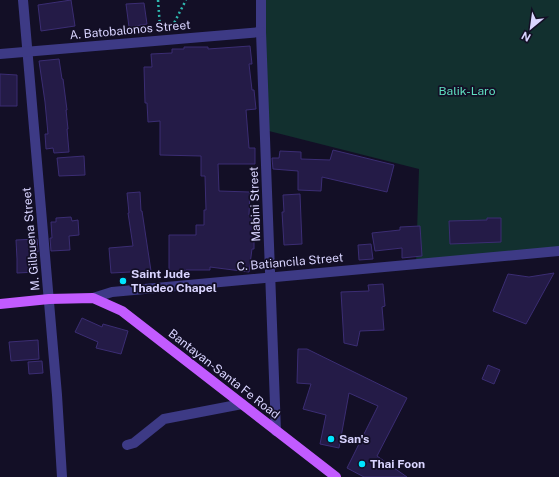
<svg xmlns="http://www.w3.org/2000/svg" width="559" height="477" viewBox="0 0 559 477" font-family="'Public Sans',sans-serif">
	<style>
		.green { fill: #12302f }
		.building { fill: #241b47; stroke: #3b2d73 }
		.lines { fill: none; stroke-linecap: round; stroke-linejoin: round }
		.path { stroke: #2fb8b0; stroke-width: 2.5; stroke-dasharray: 2 3; stroke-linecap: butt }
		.minor { stroke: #3d3a85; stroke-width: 10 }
		.major { stroke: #c25bff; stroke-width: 10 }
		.poi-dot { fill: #00e5ff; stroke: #130f26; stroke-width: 1.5 }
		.labels { text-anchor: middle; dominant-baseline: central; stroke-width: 3.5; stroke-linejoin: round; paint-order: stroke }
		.street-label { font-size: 12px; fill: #d9d4ff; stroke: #130f26 }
		.park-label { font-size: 12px; fill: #5fe0c0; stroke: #130f26 }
		.poi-label { font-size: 12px; font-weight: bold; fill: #d9d4ff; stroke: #130f26; text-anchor: start }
	</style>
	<rect width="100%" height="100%" fill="#130f26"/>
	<!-- green -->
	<path class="green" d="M262,0H559V251L416,264L419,169L265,130Z"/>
	<!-- building -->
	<g class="building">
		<path d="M71,0L75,26L41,31L38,5Z"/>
		<path d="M144,3L147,24L129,27L126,4Z"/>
		<path d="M250,46L252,64H249L252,90H254L256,109L246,110L249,148H255V164H218L219,191L250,192L249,215H254V249H252L249,272L210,267V270H186V271L169,272V235H196V225H204V210H206L205,176H201V156L160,155V121L148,122L147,103H145L144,67H152L151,54L172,53V49H184V47H208V49Z"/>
		<path d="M59,59L62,79H63L67,110H66L68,129H67L69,152L54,153L53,148L46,149L45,134H48L45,102L39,61Z"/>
		<path d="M0,74L17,75V106H0Z"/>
		<path d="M333,150L394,165L387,192L322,177L321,191L298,190V171L273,169L272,158H279L280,151L301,152V159L330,160Z"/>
		<path d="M84,156L85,175L59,176L57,158Z"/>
		<path d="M140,192L141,211H142L151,271L111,273L109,248L133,246L128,213H129L127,193Z"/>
		<path d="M300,194L302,244L284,245L282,212H284L283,195Z"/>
		<path d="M71,217L72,221L78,220L79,235L69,236L70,250L51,251L50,238H52L51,222H56V218Z"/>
		<path d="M487,218H501V242L450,244L449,221L487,220Z"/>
		<path d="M420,226L422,256L402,258V248L375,251L372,233L400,230V227Z"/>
		<path d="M37,239L38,252H36L37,272L17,273V259L16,240Z"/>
		<path d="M371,244L373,259L359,260L358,245Z"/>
		<path d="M554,273L526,324L493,311L508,274L529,277Z"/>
		<path d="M383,284L385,306L382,307L384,330L360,331L357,346L344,343L341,292L369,291L368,285Z"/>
		<path d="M82,318L102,327L103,324L128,331L121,354L96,348L98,342L75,332Z"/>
		<path d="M38,340L39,359L11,361L9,342Z"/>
		<path d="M298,349H307L407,398L377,456L407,477H364L347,468L378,406L349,393L339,448L320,444L326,415L303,409L311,384L297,383Z"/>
		<path d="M42,361L43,373L29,374L28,362Z"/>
		<path d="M488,365L500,370L494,384L482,379Z"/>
	</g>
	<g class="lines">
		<!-- path -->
		<g class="path">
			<path d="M158,0L160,27"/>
			<path d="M172,27L186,0"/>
		</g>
		<!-- minor -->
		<g class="minor">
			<path d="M23,0L57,395L62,477"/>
			<path d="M261,0V32L276,431"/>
			<path d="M0,54L261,32"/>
			<path d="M93,298L112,292L559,251"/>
			<path d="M127,445L134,443L164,419L242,404"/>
		</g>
		<!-- major -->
		<path class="major" d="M0,304L49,299L93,298L122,311L336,477"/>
	</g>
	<!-- markers -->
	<g class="poi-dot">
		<circle cx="123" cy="281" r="4"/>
		<circle cx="331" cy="439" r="4"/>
		<circle cx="362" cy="464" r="4"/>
	</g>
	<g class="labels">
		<!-- street labels -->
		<g class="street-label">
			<text transform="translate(130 30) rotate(-5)">A. Batobalonos Street</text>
			<text transform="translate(255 204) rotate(-92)">Mabini Street</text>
			<text transform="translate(31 239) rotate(-95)">M. Gilbuena Street</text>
			<text transform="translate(290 262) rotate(-5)">C. Batiancila Street</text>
			<text transform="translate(224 374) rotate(38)">Bantayan-Santa Fe Road</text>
		</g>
		<!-- park labels -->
		<g class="park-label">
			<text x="467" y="91">Balik-Laro</text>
		</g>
		<!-- poi labels -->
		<g class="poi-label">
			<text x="131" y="274">Saint Jude<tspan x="131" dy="14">Thadeo Chapel</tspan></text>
			<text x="339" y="439">San's</text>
			<text x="370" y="464">Thai Foon</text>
		</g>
	</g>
	<!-- north arrow -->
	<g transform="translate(531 28) rotate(209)" stroke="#130f26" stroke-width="3" paint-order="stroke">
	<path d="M0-3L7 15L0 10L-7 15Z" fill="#d9d4ff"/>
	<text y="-6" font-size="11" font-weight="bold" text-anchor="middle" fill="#d9d4ff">N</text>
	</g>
</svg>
